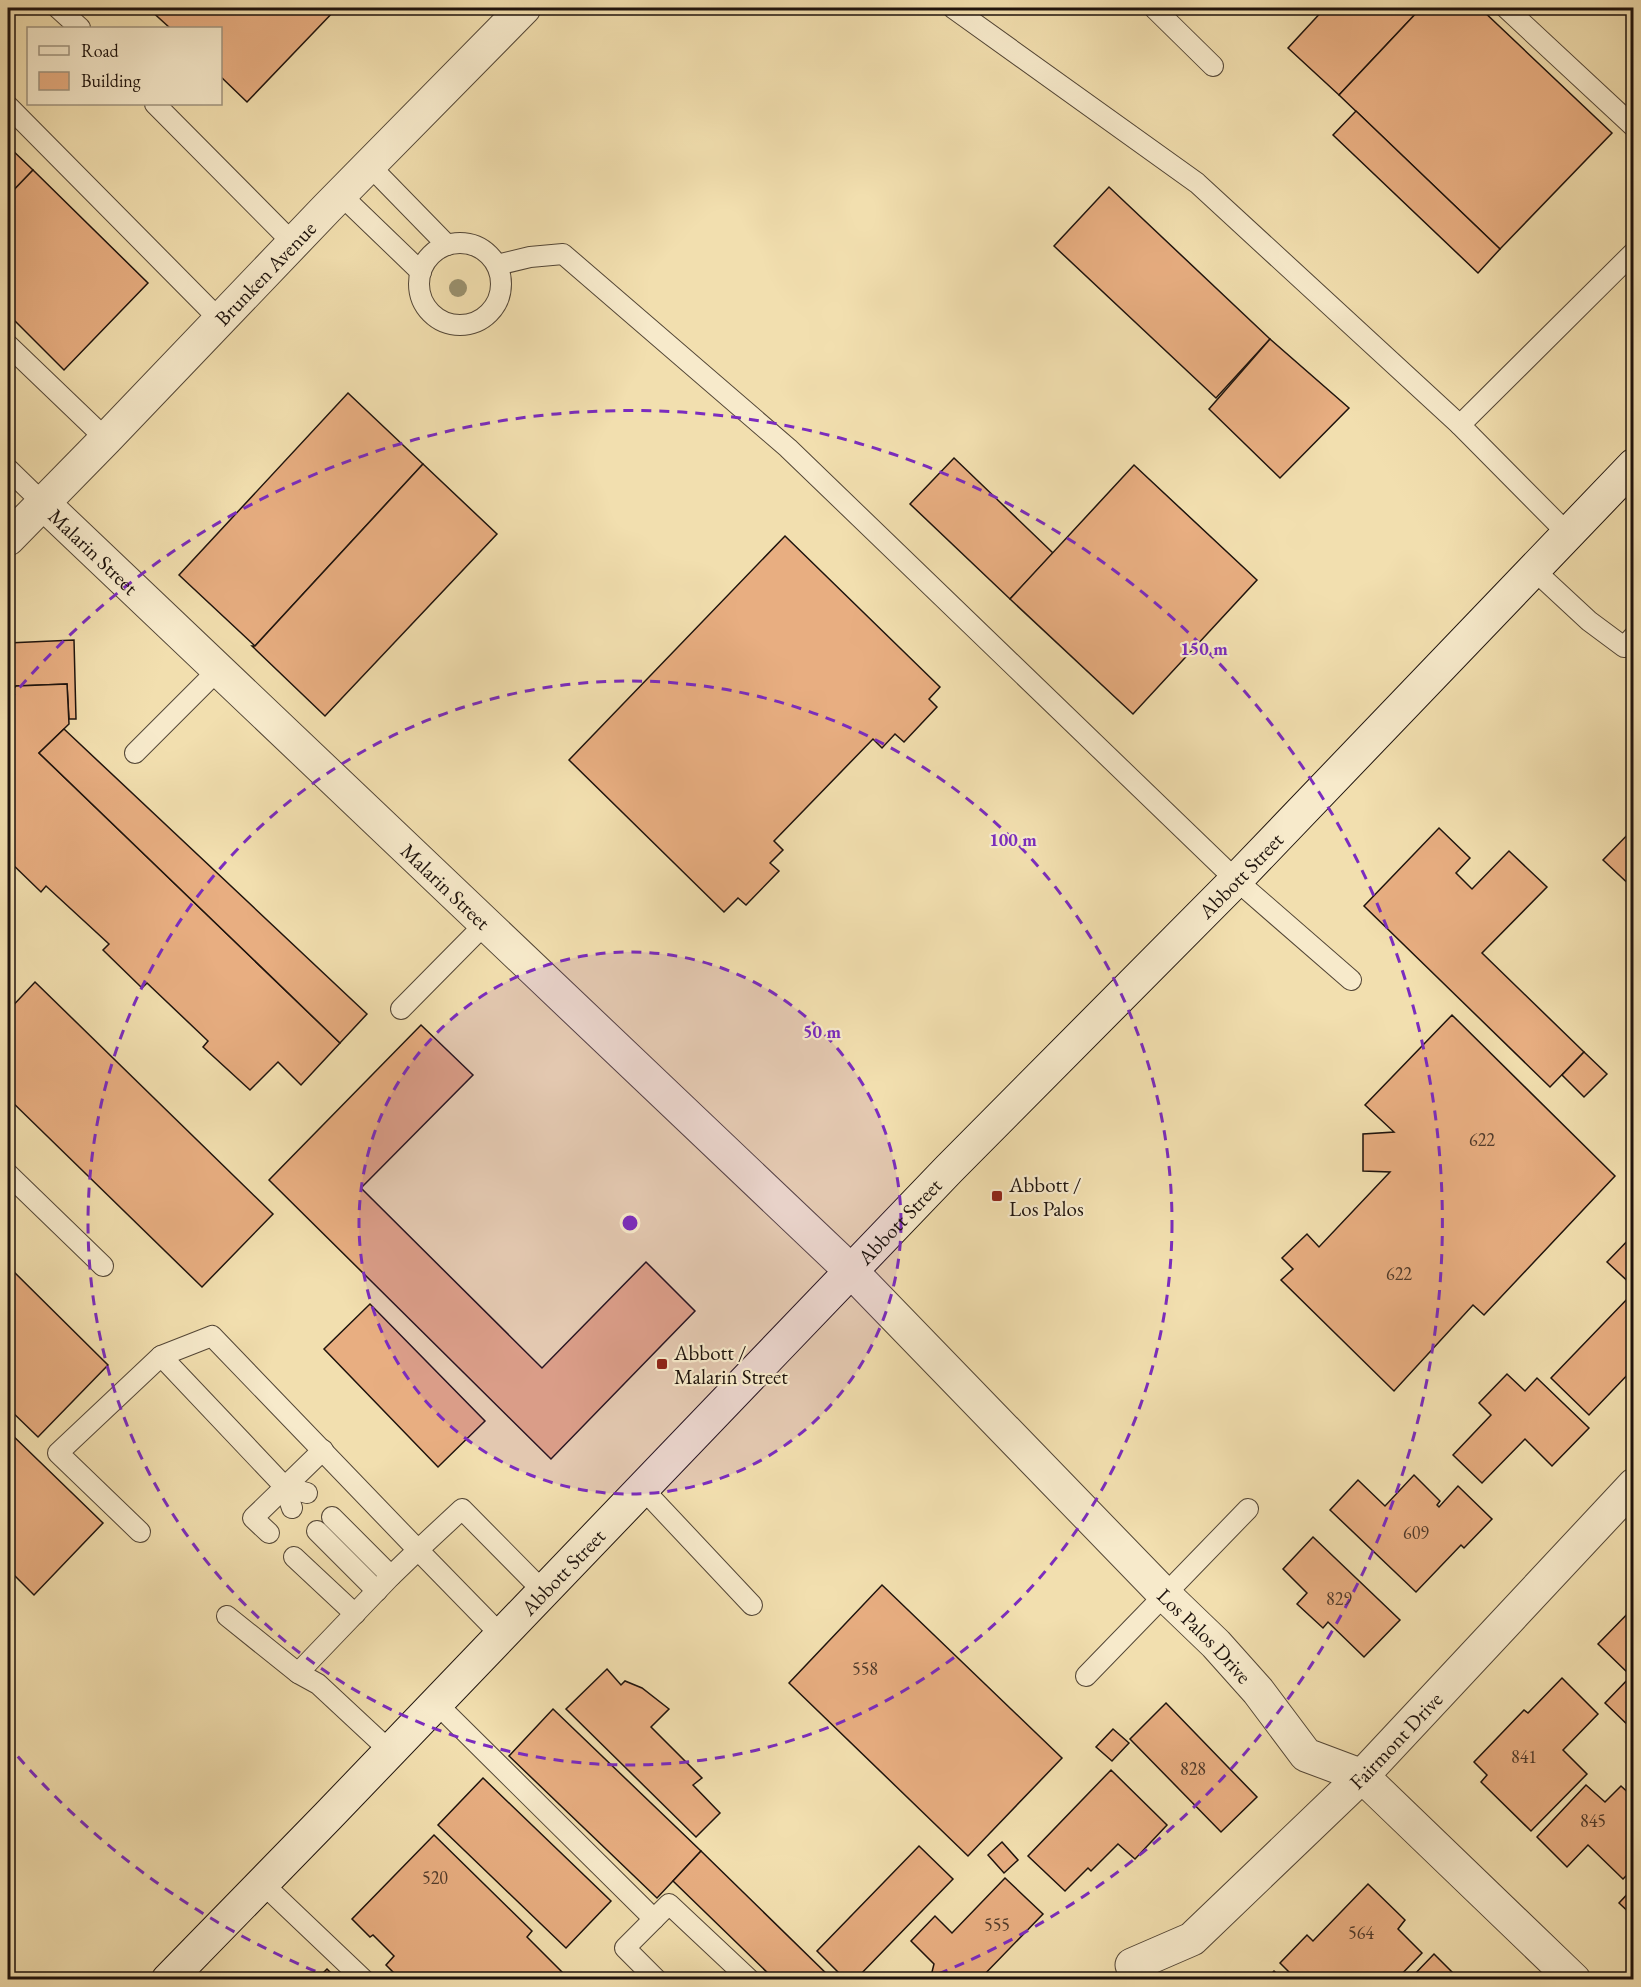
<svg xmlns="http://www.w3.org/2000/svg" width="1641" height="1987" viewBox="0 0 1641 1987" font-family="'EB Garamond',serif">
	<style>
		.building { fill: #e8ae81; stroke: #1e130d; stroke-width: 1.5 }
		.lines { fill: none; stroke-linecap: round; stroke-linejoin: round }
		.service-casing { stroke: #534636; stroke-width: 22 }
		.minor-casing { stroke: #534636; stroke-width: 35 }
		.tertiary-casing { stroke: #534636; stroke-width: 35 }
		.secondary-casing { stroke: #1e130d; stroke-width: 35 }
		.service { stroke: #f7eacb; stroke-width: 20 }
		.minor { stroke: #f7eacb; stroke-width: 33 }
		.tertiary { stroke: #f7eacb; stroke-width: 33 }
		.secondary { stroke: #f7eacb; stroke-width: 33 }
		.tree { fill: #9a916f }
		.ring { fill: none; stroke: #7b2cbf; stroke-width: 3; stroke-dasharray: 10 8 }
		.poi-dot { fill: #8f2418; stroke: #f7eacb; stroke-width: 2 }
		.labels { text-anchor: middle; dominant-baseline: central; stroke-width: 4.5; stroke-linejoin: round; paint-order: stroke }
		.number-label { font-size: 18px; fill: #503a2a }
		.street-label { font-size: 21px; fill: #1e130d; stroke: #f7eacb }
		.poi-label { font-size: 21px; fill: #1e130d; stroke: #f7eacb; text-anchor: start }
		.centre { fill: #7b2cbf; stroke: #f7eacb; stroke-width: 3 }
		.ring-label { font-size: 18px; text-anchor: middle; font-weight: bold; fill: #7b2cbf; stroke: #f7eacb; stroke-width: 4.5; stroke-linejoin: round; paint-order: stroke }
	</style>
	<rect width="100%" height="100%" fill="#f2dfaf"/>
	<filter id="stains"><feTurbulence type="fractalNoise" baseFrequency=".00333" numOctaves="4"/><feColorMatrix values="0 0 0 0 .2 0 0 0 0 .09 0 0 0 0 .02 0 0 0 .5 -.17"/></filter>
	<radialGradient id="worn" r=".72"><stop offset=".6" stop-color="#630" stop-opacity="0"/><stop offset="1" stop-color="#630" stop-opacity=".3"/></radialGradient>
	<!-- building -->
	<g class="building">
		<path d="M148,8H337L247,102L220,76V28H170Z"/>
		<path d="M1325,8H1421L1339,95L1288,48Z"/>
		<path d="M1421,8H1480L1612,133L1500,249L1339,95Z"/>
		<path d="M1356,111L1500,249L1478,273L1333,135Z"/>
		<path d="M8,146L33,170L8,196Z"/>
		<path d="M33,170L148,283L64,370L8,314V196Z"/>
		<path d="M1109,187L1270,339L1216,398L1054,246Z"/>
		<path d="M1270,339L1349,408L1280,478L1209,409Z"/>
		<path d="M348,393L423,464L255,646L179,575Z"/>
		<path d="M954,458L1053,553L1010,599L910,504Z"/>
		<path d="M423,464L497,534L325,716L252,646H255Z"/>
		<path d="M1134,465L1257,580L1133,714L1010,599Z"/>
		<path d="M785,536L940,687L929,699L937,707L904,742L895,734L882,748L873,739L774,841L783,850L770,863L779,871L746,905L738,898L724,912L569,760Z"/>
		<path d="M74,640L76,719H69L67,684L16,686L8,695V643Z"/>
		<path d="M67,684L69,724L39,753L340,1043L301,1085L278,1062L250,1090L203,1047L208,1041L147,983L142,988L103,950L109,944L46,886L41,892L8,860V695L16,686Z"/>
		<path d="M64,729L367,1014L340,1043L39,753Z"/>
		<path d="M1439,828L1470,858L1456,873L1472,889L1509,851L1547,887L1482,953L1584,1052L1550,1087L1364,906Z"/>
		<path d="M1634,828V889L1603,860Z"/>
		<path d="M35,982L273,1214L202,1287L8,1098V1011Z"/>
		<path d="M1452,1015L1615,1176L1484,1315L1473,1305L1394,1391L1281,1280L1293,1269L1282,1258L1307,1234L1319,1247L1390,1172L1363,1171V1134L1394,1132L1365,1105Z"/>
		<path d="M421,1025L473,1075L361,1188L542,1368L646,1262L695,1311L551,1459L269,1180Z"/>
		<path d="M1584,1052L1607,1074L1584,1097L1562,1075Z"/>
		<path d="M1634,1234V1287L1607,1262Z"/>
		<path d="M8,1266L108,1365L38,1437L8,1408Z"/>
		<path d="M1630,1296L1634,1300V1368L1589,1415L1551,1378Z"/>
		<path d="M370,1304L485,1421L438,1467L324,1349Z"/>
		<path d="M1507,1374L1525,1391L1537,1378L1589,1428L1552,1466L1525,1439L1482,1483L1453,1455L1491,1415L1479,1403Z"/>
		<path d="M8,1431L103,1523L34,1595L8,1569Z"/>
		<path d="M1414,1475L1440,1501L1437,1505L1439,1507L1458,1486L1492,1519L1464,1548L1461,1545L1416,1592L1330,1510L1358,1480L1385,1506Z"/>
		<path d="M1313,1537L1400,1620L1364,1657L1328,1622L1323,1628L1297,1604L1307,1593L1283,1569Z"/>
		<path d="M882,1585L1062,1758L968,1856L789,1683Z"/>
		<path d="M1634,1607V1731L1605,1703L1631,1676L1598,1644Z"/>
		<path d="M607,1669L621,1685L625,1681L642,1688L669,1709L651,1727L702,1778L693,1785L720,1813L696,1837L566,1709Z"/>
		<path d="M1562,1678L1598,1714L1563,1750L1587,1774L1531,1831L1481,1782L1487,1775L1474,1762L1524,1710L1528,1713Z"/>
		<path d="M1166,1703L1257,1797L1221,1832L1130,1739Z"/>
		<path d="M553,1709L701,1851L657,1898L509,1756Z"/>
		<path d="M1113,1729L1129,1743L1112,1761L1096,1747Z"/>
		<path d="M1111,1770L1167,1825L1135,1859L1118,1844L1091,1871L1088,1868L1065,1891L1028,1856Z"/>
		<path d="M483,1778L611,1901L566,1948L438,1825Z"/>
		<path d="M1586,1785L1605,1802L1621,1786L1634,1798V1868L1623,1879L1588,1845L1567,1867L1537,1837Z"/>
		<path d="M434,1835L532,1931L527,1937L570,1980H401L386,1965L394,1956L373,1935L370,1937L352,1919Z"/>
		<path d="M1002,1842L1018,1860L1004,1873L988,1855Z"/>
		<path d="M919,1846L953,1879L855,1980H846L817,1951Z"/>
		<path d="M701,1851L833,1980H775L673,1881Z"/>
		<path d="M1005,1878L1043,1914L979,1980H930L934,1964L911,1941L935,1916L952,1933Z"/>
		<path d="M1368,1884L1405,1920L1398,1929L1422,1953L1396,1980H1297L1280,1963L1307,1935L1313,1941Z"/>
		<path d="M1634,1887V1917L1619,1903Z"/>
		<path d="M1434,1954L1460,1980H1409Z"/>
		<path d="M327,1969L338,1980H316Z"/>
		<path d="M1274,1971L1284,1980H1266Z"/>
	</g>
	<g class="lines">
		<defs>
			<g id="service">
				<path d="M58,8L80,28"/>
				<path d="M953,8L1197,183L1460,425"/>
				<path d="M1154,8L1213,66"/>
				<path d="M1506,8L1634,127"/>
				<path d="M155,104L293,243"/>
				<path d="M8,106L220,320"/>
				<path d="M369,165L447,245"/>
				<path d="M341,195L421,272"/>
				<circle cx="460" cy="284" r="41"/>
				<path d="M497,265L530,257L563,254L788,448L1236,880L1351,980"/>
				<path d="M8,345L106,439"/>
				<path d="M8,469L43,503"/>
				<path d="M1568,534L1460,425L1634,252"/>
				<path d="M1534,570L1589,621L1624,647L1634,636"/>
				<path d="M135,753L218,670"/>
				<path d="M401,1009L485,924"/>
				<path d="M8,1174L103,1266"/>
				<path d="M161,1356L212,1336L418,1550L462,1509L543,1591"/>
				<path d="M285,1487L307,1493"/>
				<path d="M642,1488L752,1605"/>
				<path d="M332,1517L391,1576"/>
				<path d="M317,1531L377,1591"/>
				<path d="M140,1532L58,1453L161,1356L285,1487L292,1508"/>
				<path d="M269,1533L253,1518L323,1450"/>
				<path d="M294,1557L355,1614"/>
				<path d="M227,1616L298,1673"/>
				<path d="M1086,1676L1248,1509"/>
				<path d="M436,1703L654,1919"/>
				<path d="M390,1751L318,1684L298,1673L391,1576L418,1550L501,1635"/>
				<path d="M262,1883L364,1980"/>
				<path d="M657,1980L625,1948L669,1904L750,1980"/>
			</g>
			<g id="minor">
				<path id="s1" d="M43,503L851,1271"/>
				<path id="s2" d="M8,539L106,439L327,208L524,8"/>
				<path id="s3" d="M1132,1965L1192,1939L1362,1776L1634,1485"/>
			</g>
			<g id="tertiary">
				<path id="s4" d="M851,1271L1164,1594L1216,1644L1258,1691L1306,1755L1362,1776L1574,1980"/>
			</g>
			<g id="secondary">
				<path id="s5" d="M168,1980L328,1816L949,1169L1236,880L1634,465"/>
			</g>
		</defs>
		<!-- service casing -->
		<use href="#service" class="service-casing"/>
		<!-- minor casing -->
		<use href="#minor" class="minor-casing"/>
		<!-- tertiary casing -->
		<use href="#tertiary" class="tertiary-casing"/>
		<!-- secondary casing -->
		<use href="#secondary" class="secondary-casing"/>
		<!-- service -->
		<use href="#service" class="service"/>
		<!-- minor -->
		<use href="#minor" class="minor"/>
		<!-- tertiary -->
		<use href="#tertiary" class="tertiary"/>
		<!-- secondary -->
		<use href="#secondary" class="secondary"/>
	</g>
	<!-- trees -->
	<circle class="tree" cx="458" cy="288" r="9"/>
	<!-- distance rings -->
	<circle cx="630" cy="1223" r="271" fill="#7b2cbf" fill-opacity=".12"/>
	<g class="ring">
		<circle cx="630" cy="1223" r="271"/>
		<circle cx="630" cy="1223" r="542"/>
		<path d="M332 1978A812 812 0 0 1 8 1745M8 701A812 812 0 1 1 928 1978"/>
	</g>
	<!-- markers -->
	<g class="poi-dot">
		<rect x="991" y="1190" width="12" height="12" rx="3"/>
		<rect x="656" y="1358" width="12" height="12" rx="3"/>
	</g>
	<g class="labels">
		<!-- number labels -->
		<g class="number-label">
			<text x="1482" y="1139">622</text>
			<text x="1399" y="1273">622</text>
			<text x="1416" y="1532">609</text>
			<text x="1339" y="1598">829</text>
			<text x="865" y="1668">558</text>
			<text x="1524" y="1756">841</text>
			<text x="1193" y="1768">828</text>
			<text x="1593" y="1820">845</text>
			<text x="435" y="1877">520</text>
			<text x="997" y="1924">555</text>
			<text x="1361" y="1932">564</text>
		</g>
		<!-- street labels -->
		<g class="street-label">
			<text stroke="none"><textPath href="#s2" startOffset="370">Brunken Avenue</textPath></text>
			<text stroke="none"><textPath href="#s1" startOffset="70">Malarin Street</textPath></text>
			<text stroke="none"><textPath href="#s5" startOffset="1540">Abbott Street</textPath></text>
			<text stroke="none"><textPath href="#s1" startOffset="556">Malarin Street</textPath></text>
			<text stroke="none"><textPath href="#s5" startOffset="1054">Abbott Street</textPath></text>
			<text stroke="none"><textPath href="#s5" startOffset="568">Abbott Street</textPath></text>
			<text stroke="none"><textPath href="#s4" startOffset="508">Los Palos Drive</textPath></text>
			<text stroke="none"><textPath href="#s3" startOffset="350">Fairmont Drive</textPath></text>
		</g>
		<!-- poi labels -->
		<g class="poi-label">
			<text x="1009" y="1184">Abbott /<tspan x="1009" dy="24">Los Palos</tspan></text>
			<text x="674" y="1352">Abbott /<tspan x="674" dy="24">Malarin Street</tspan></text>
		</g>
	</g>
	<circle cx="630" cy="1223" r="9" class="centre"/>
	<g class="ring-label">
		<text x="1204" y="655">150 m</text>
		<text x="1013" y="846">100 m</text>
		<text x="822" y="1038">50 m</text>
	</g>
	<!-- margin -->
	<rect width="1641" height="1987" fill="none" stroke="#f2dfaf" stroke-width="30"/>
	<rect x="9" y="9" width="1623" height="1969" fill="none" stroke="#1e130d" stroke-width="3"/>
	<rect x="15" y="15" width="1611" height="1957" fill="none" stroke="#1e130d" stroke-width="1.5"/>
	<!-- legend -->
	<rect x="27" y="27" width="195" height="78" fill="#f7eacb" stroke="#a0947f" stroke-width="1.5"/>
	<rect x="39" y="46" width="30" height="9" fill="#f7eacb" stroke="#a0947f" stroke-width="1.5"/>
	<text x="81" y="57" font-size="18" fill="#1e130d">Road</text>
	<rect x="39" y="72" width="30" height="18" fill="#e8ae81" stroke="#a0947f" stroke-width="1.5"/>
	<text x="81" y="87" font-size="18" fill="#1e130d">Building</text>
	<rect width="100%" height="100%" filter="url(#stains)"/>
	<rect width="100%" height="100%" fill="url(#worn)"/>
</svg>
